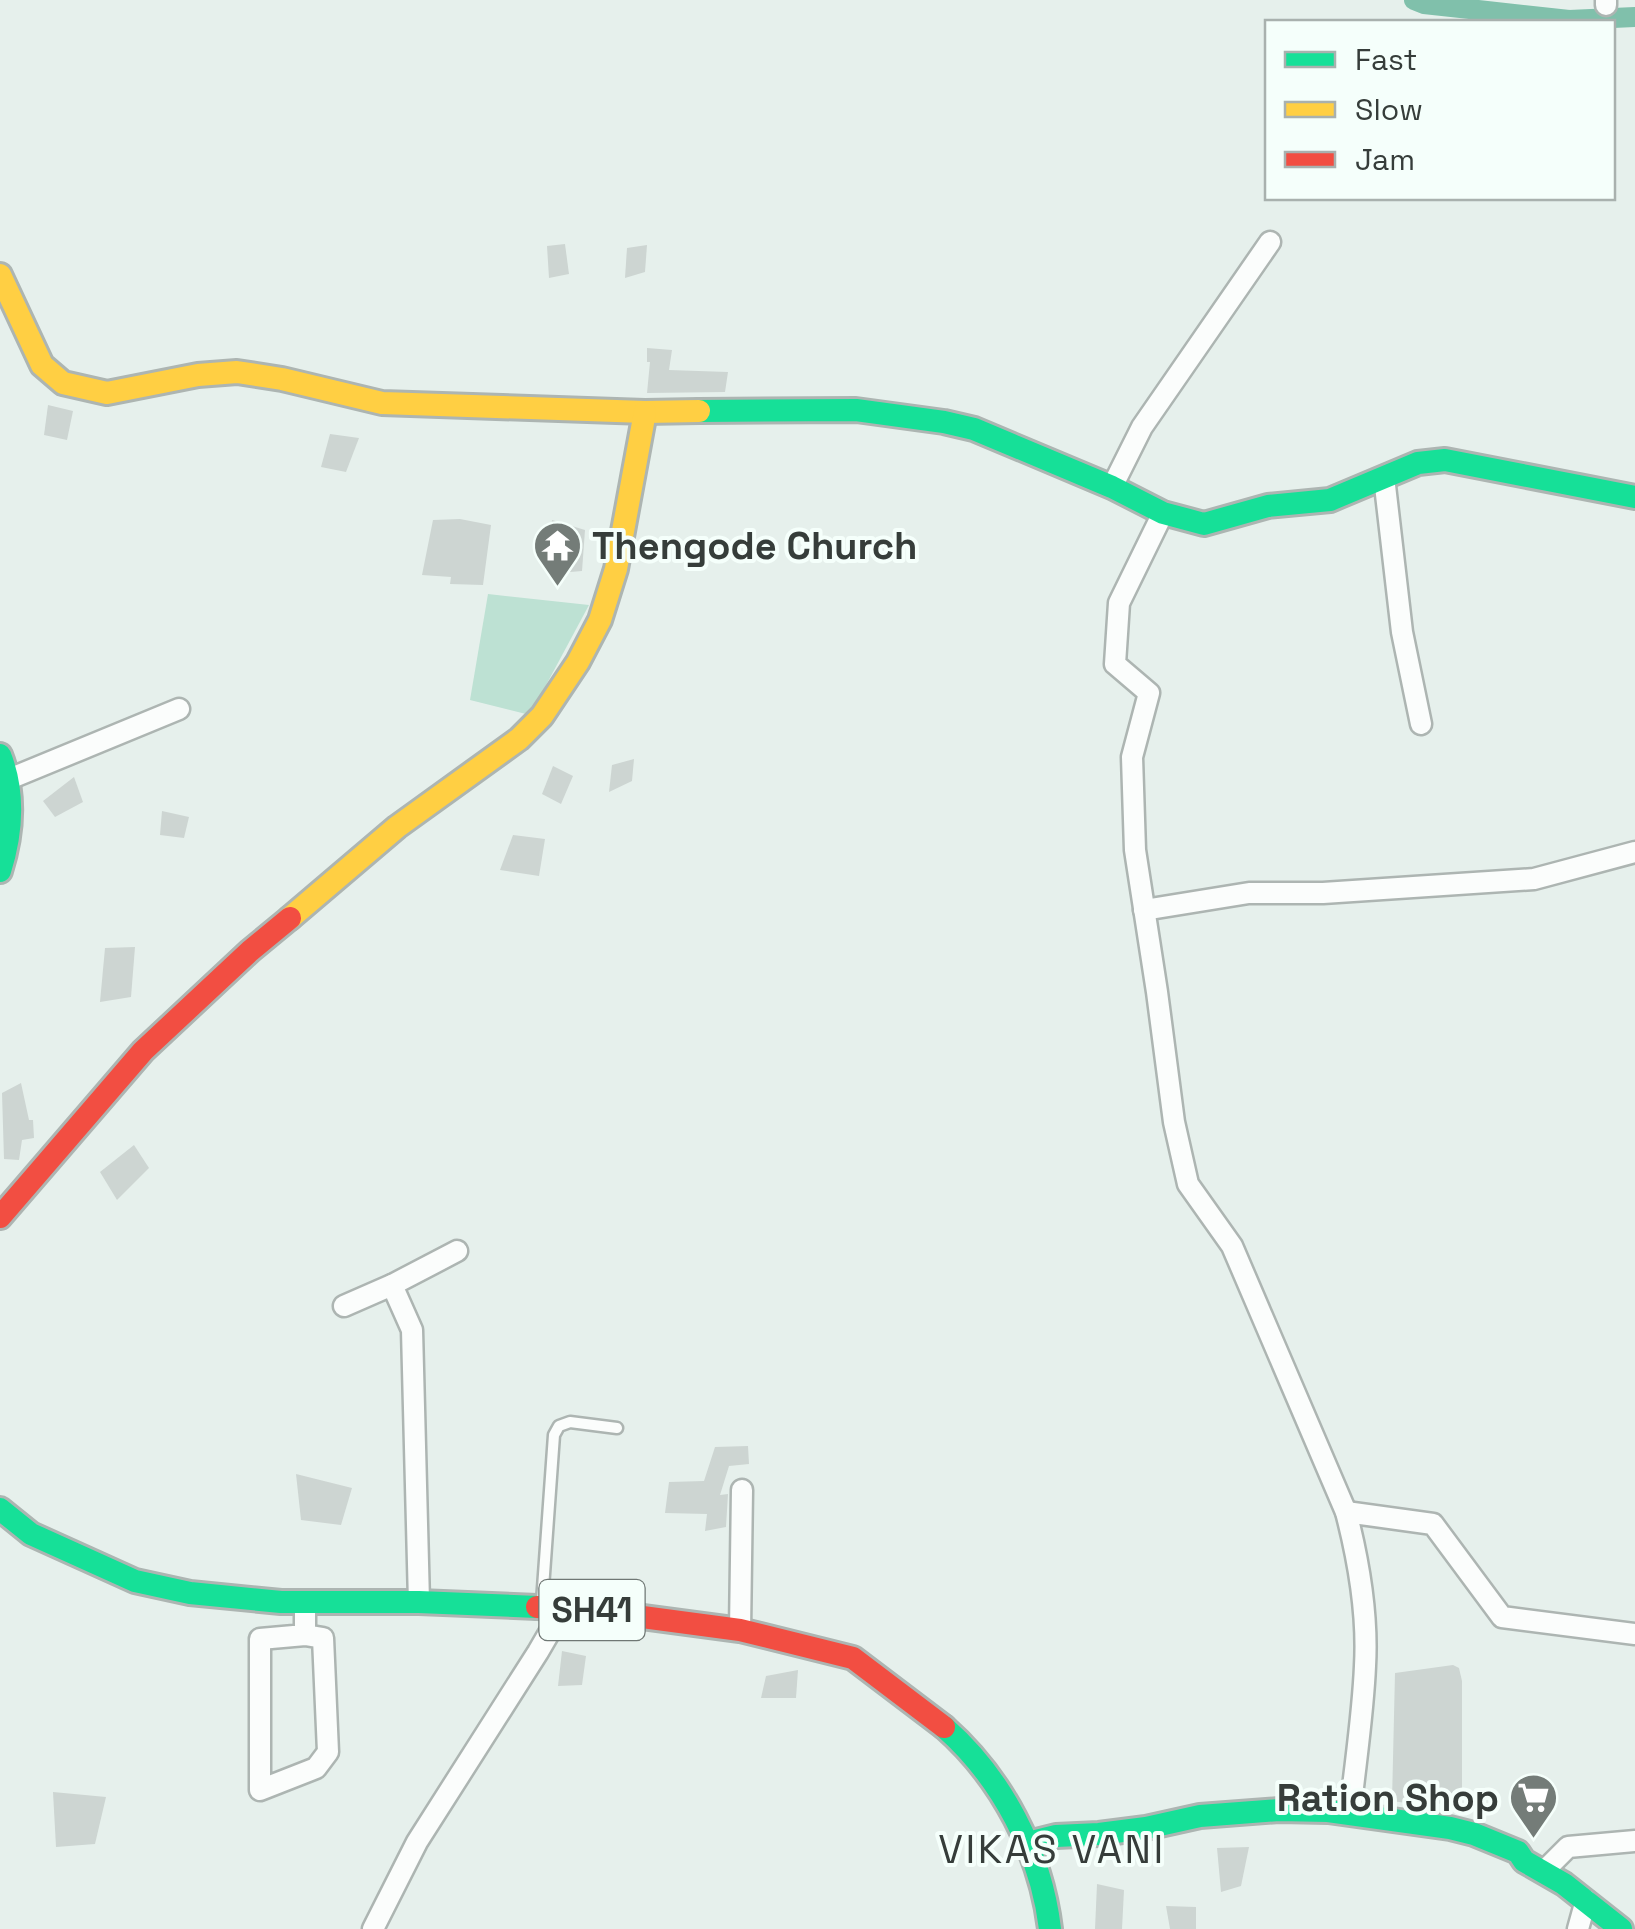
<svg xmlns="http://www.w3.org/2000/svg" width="1635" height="1929" viewBox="0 0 1635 1929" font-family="'Space Grotesk',sans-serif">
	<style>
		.green { fill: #bde1d3 }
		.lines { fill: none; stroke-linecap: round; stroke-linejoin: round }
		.canal { stroke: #80c0ab; stroke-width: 20 }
		.building { fill: #cdd5d2 }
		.lane-casing { stroke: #adb5b2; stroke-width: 15 }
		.street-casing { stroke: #adb5b2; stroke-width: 25 }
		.fast-casing { stroke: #adb5b2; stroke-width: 28 }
		.slow-casing { stroke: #adb5b2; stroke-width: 28 }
		.jam-casing { stroke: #adb5b2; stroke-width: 28 }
		.lane { stroke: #fbfdfc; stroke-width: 10 }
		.street { stroke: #fbfdfc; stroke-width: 20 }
		.fast { stroke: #16e098; stroke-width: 22 }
		.slow { stroke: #ffcf43; stroke-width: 22 }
		.jam { stroke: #f24e42; stroke-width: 22 }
		.labels { text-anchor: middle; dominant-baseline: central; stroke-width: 8; stroke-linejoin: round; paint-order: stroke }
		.shield { fill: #f5fffb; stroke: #6f7774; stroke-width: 2.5 }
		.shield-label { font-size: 35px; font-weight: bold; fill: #363d3a }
		.poi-label { font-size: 38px; font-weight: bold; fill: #363d3a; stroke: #f5fffb; text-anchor: start }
		.neighbourhood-label { font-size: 40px; letter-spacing: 2.5px; fill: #363d3a; stroke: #f5fffb }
	</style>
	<rect width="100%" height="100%" fill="#e6f0ec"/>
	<!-- green -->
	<path class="green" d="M488,594L589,605L530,715L470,700Z"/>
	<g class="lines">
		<!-- canal -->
		<path class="canal" d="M1414,0L1424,4L1569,20L1635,17"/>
	</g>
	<!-- building -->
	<g class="building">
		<path d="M565,244L569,274L549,278L547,246Z"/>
		<path d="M647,245L645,272L625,278L627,248Z"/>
		<path d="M647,348L672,350L669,370L728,372L725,392L647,393L650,362H647Z"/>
		<path d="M48,405L73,411L67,440L44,435Z"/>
		<path d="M330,434L359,438L346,472L321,467Z"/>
		<path d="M460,519L491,525L483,585L450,584L451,577L422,575L433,520Z"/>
		<path d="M552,520L585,530L582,571L547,574Z"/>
		<path d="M634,759L632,781L609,792L612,765Z"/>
		<path d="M553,766L573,776L561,804L542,794Z"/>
		<path d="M74,777L83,802L55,817L43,801Z"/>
		<path d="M162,811L189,817L184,838L160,835Z"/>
		<path d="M513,835L545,839L539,876L500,870Z"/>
		<path d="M135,947L131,997L100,1002L105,948Z"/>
		<path d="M21,1083L29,1120H33L34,1138L22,1140L19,1160L4,1159L2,1093Z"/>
		<path d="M134,1145L149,1168L117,1200L100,1172Z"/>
		<path d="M748,1446L749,1464L729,1466L720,1495L728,1494L726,1527L705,1531L707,1514L665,1513L669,1482L704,1481L715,1447Z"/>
		<path d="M296,1474L352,1488L341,1525L301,1520Z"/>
		<path d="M562,1651L586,1656L582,1685L558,1686Z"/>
		<path d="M1453,1665L1459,1668L1462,1681V1795L1457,1801L1449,1803L1420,1805L1392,1801L1395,1673Z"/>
		<path d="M798,1670L796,1698H761L766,1676Z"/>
		<path d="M53,1792L106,1797L95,1844L56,1847Z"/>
		<path d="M1249,1847L1241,1886L1221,1892L1217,1848Z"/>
		<path d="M1097,1884L1124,1890L1122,1929H1095Z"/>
		<path d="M1166,1906L1196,1907V1929H1170Z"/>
	</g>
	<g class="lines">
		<defs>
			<path id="lane" d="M542,1602L554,1435L559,1426L570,1422L617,1428"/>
			<g id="street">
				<path d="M1606,5V0"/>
				<path d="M1384,477L1402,632L1421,724"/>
				<path d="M1112,487L1142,427L1270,242"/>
				<path d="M1163,513L1119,603L1115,664L1149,693L1132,757L1135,850L1157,992L1174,1122L1188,1184L1232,1246L1346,1512C1359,1562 1368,1614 1365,1666C1363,1715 1355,1765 1350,1814"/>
				<path d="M9,779L179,709"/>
				<path d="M1144,910L1249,893H1323L1534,879L1635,852"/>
				<path d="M392,1285L457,1251"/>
				<path d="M344,1306L392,1285L412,1330L419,1602"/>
				<path d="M1346,1512L1433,1524L1502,1617L1635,1634"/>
				<path d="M305,1602V1635L323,1638L328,1752L316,1768L260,1790V1639L305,1635"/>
				<path d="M740,1630L742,1490"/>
				<path d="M1543,1872L1568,1847L1635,1841"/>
				<path d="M373,1929L417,1842L538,1652L563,1609"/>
				<path d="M1578,1929L1586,1900"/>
			</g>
			<g id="fast">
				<path d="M699,411L856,410L944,422L974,429L1112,487L1163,513L1204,524L1268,506L1330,500L1418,463L1445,460L1635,497"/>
				<path d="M0,755C15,793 12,833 0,871"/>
				<path d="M0,1509L31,1534L135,1581L190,1593L281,1602H419L537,1607"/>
				<path d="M944,1727C1002,1778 1041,1853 1050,1929"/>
				<path d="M1028,1843L1056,1836L1099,1834L1146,1828L1200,1816L1279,1810L1328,1811L1450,1828L1474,1834L1518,1852L1524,1861L1564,1884L1621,1929"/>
			</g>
			<g id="slow">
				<path d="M0,275L42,365L63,383L107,393L198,375L237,372L282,379L382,403L645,412L699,411"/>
				<path d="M290,918L397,827L519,739L542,716L578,662L600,620L616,569L645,412"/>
			</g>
			<g id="jam">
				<path d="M0,1217L143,1051L250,951L290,918"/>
				<path d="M537,1607L590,1610L740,1630L853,1658L944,1727"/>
			</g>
		</defs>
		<!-- lane casing -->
		<use href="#lane" class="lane-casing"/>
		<!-- street casing -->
		<use href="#street" class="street-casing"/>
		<!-- fast casing -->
		<use href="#fast" class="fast-casing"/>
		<!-- slow casing -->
		<use href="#slow" class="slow-casing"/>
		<!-- jam casing -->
		<use href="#jam" class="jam-casing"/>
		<!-- lane -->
		<use href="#lane" class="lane"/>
		<!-- street -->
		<use href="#street" class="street"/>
		<!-- fast -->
		<use href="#fast" class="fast"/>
		<!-- slow -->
		<use href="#slow" class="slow"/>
		<!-- jam -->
		<use href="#jam" class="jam"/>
	</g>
	<!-- icons -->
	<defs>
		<symbol id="temple-pin" viewBox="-11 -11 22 30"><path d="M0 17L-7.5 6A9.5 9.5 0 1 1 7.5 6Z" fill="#747c78" stroke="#f5fffb"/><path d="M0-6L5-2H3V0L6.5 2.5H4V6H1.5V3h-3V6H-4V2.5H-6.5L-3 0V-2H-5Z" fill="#fff"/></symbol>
		<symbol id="supermarket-pin" viewBox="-11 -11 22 30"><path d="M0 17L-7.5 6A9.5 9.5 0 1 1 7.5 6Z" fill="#747c78" stroke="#f5fffb"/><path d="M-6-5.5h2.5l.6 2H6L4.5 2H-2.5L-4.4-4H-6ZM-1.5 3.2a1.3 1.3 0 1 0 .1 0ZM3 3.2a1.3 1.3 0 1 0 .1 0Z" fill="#fff"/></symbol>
	</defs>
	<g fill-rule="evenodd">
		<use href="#temple-pin" x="530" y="518" width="55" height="75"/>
		<use href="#supermarket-pin" x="1506" y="1770" width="55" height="75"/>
	</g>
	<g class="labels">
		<!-- shield labels -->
		<rect class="shield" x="539.5" y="1580" width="105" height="60" rx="8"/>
		<g class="shield-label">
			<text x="592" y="1610">SH41</text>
		</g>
		<!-- poi labels -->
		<g class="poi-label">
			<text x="592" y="546">Thengode Church</text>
			<text x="1499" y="1798" text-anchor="end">Ration Shop</text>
		</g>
		<!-- neighbourhood labels -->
		<g class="neighbourhood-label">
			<text x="1052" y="1849">VIKAS VANI</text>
		</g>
	</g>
	<!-- legend -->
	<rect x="1265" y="20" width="350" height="180" fill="#f5fffb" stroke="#a9b1ae" stroke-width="2.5"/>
	<rect x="1285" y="52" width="50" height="15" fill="#16e098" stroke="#a9b1ae" stroke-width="2.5"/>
	<text x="1355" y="70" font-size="30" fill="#363d3a">Fast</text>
	<rect x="1285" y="102" width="50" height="15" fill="#ffcf43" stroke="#a9b1ae" stroke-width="2.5"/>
	<text x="1355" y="120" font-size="30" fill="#363d3a">Slow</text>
	<rect x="1285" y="152" width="50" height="15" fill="#f24e42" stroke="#a9b1ae" stroke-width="2.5"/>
	<text x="1355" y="170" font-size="30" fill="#363d3a">Jam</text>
</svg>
